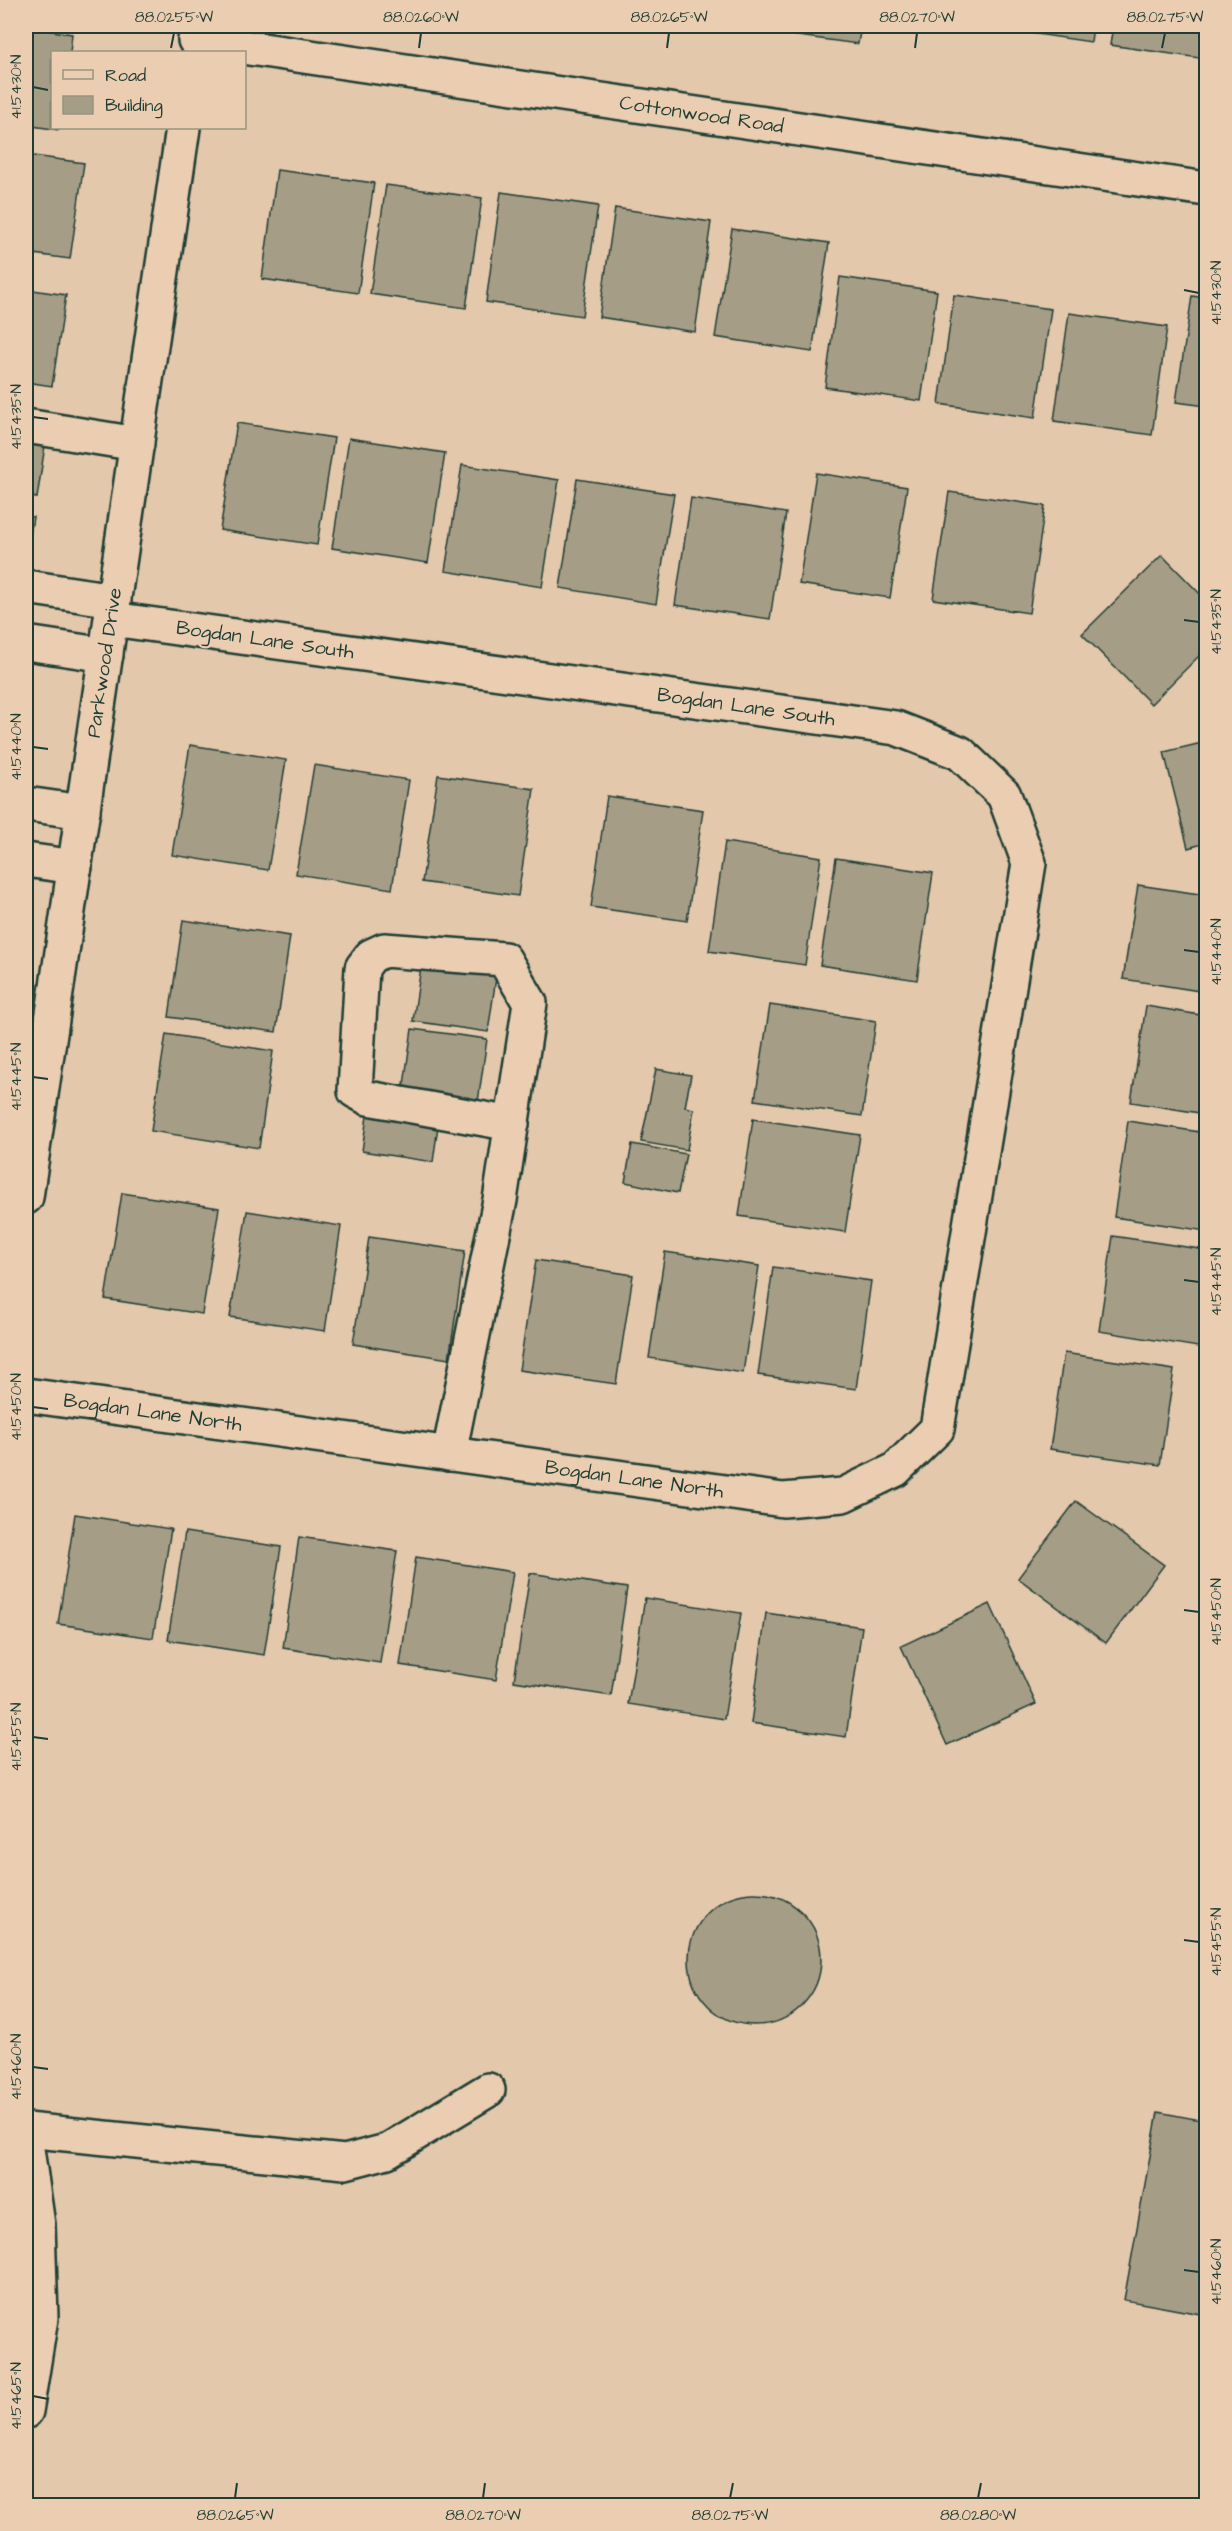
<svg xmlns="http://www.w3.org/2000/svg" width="1232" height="2531" viewBox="0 0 1232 2531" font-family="'Architects Daughter',sans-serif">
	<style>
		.building { fill: #a69d87; stroke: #1f3d34; stroke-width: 1.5 }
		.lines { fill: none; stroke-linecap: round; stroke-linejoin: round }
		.minor-casing { stroke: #1f3d34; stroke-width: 38 }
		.minor { stroke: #ebceb1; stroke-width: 33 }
		.ticks { fill: none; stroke: #1f3d34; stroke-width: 2 }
		.labels { text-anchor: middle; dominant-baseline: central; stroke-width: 4.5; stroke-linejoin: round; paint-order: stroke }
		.street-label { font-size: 20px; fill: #1f3d34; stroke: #ebceb1 }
		.neatline { fill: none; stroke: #1f3d34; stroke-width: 2 }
		.ticks-label { font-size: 15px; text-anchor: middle; fill: #1f3d34 }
	</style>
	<rect width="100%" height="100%" fill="#e3c8ac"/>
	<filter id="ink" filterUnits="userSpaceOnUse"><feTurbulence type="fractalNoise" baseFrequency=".0167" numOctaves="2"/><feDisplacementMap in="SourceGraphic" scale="12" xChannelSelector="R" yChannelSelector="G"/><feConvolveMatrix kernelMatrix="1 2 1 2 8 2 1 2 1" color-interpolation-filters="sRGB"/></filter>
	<g filter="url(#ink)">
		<!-- building -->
		<g class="building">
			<path d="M762,26H861L858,44L761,31Z"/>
			<path d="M995,26H1093L1091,42L995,28Z"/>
			<path d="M1113,26H1206V59L1110,45Z"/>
			<path d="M26,27L72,34L70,52H52V128H60L59,130L26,125Z"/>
			<path d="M26,155L84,163L70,259L26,253Z"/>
			<path d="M277,170L374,183L358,293L262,279Z"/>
			<path d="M386,185L482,198L466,308L370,294Z"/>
			<path d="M501,192L598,206L582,316L486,302Z"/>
			<path d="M615,208L711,222L695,332L599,317Z"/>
			<path d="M732,229L829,243L812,352L715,337Z"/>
			<path d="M840,277L937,291L921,401L825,387Z"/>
			<path d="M26,289L66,295L52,386L26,382Z"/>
			<path d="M954,295L1051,309L1035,418L939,404Z"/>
			<path d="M1192,296L1206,298V406L1176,402Z"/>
			<path d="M1069,313L1167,327L1152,435L1054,421Z"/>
			<path d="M237,423L334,438L317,545L220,530Z"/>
			<path d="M26,436L46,439L37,498L26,496Z"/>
			<path d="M349,438L445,453L428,563L332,548Z"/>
			<path d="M462,465L559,480L542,587L445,571Z"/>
			<path d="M816,473L907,487L890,598L799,584Z"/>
			<path d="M577,479L674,494L656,604L560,588Z"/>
			<path d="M949,492L1045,506L1029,613L933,599Z"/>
			<path d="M691,498L786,513L770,619L675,605Z"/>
			<path d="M26,516L33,517L26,565Z"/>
			<path d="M1162,555L1206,600V649L1151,704L1082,634Z"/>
			<path d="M1206,742V843L1188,848L1164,752Z"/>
			<path d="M190,745L286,760L268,870L172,855Z"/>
			<path d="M314,765L409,780L392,889L296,874Z"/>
			<path d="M438,775L534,789L518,896L422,882Z"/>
			<path d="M607,796L703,810L687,921L591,907Z"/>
			<path d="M725,842L821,857L805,965L709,951Z"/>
			<path d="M836,858L933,873L917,980L820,965Z"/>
			<path d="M1138,885L1206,895V992L1123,979Z"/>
			<path d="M183,920L290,936L276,1032L169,1017Z"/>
			<path d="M422,960L497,971L488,1032L413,1021Z"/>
			<path d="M770,1005L876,1021L862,1116L755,1100Z"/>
			<path d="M1146,1006L1206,1016V1114L1131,1102Z"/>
			<path d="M412,1029L487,1039L478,1102L403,1092Z"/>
			<path d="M166,1034L273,1051L259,1148L151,1131Z"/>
			<path d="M656,1069L691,1075L685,1107L694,1109L687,1150L641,1142Z"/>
			<path d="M368,1109L439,1119L433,1162L362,1151Z"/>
			<path d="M753,1119L860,1135L845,1232L739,1216Z"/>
			<path d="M1128,1121L1206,1133V1231L1114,1217Z"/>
			<path d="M632,1144L686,1154L678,1193L625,1182Z"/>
			<path d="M122,1193L219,1208L202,1314L105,1299Z"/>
			<path d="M247,1211L341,1226L325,1331L230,1317Z"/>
			<path d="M1113,1236L1206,1250V1331L1204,1348L1099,1331Z"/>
			<path d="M369,1237L465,1251L449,1359L353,1344Z"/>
			<path d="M665,1252L759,1266L743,1373L649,1358Z"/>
			<path d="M536,1260L633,1275L616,1384L519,1370Z"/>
			<path d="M773,1267L871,1281L856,1389L758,1375Z"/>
			<path d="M1064,1353L1174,1370L1160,1465L1050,1449Z"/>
			<path d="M1076,1501L1164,1565L1106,1643L1018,1578Z"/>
			<path d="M75,1514L171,1529L153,1638L58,1624Z"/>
			<path d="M185,1532L281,1547L264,1655L168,1640Z"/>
			<path d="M299,1537L397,1551L380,1663L283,1648Z"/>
			<path d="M416,1557L513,1572L496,1680L400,1665Z"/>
			<path d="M530,1573L627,1588L611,1696L514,1681Z"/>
			<path d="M645,1598L741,1613L724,1719L628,1704Z"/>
			<path d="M990,1604L1036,1704L947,1745L901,1646Z"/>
			<path d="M766,1613L862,1627L846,1737L751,1723Z"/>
			<circle cx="755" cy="1959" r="66"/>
			<path d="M1158,2112L1206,2121V2315L1124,2300Z"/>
		</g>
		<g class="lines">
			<defs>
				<g id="minor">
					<path id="s1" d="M195,40L1206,189"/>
					<path d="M26,426L137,444"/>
					<path d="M26,587L114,600"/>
					<path d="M26,643L106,655"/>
					<path d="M26,804L83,812"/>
					<path d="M26,860L75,867"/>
					<path id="s2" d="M26,1197L183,128"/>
					<path id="s3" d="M26,1395L783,1500L843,1495L895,1470L937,1429L1029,863L1004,795L960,753L896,728L112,619"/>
					<path d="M449,1454L500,1200L530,1003L504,959L384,950L371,956L362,968L355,1091L368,1098L512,1124"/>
					<path d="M26,2130L345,2162L387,2151L488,2090"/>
					<path d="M26,2142L38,2225L41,2318L26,2411"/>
				</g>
			</defs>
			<!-- minor casing -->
			<use href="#minor" class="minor-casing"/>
			<!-- minor -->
			<use href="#minor" class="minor"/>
		</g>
	</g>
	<!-- ticks -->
	<path class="ticks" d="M171,48L174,33M419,48L421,33M667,48L669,33M915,48L917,33M1162,48L1165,33M33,87L48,90M1184,290L1199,293M33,417L48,419M1184,620L1199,622M33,747L48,749M1184,950L1199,952M33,1077L48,1079M1184,1280L1199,1282M33,1407L48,1409M1184,1610L1199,1612M33,1737L48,1739M1184,1940L1199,1942M33,2067L48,2069M1184,2270L1199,2272M33,2396L48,2399M235,2498L237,2483M483,2498L485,2483M730,2498L733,2483M978,2498L981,2483"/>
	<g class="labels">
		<!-- street labels -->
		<g class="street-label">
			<text stroke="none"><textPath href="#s1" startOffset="512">Cottonwood Road</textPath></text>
			<text transform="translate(265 640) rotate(8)">Bogdan Lane South</text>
			<text stroke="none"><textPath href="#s2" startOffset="540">Parkwood Drive</textPath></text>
			<text transform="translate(746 707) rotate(8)">Bogdan Lane South</text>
			<text stroke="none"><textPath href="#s3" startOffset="128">Bogdan Lane North</textPath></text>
			<text stroke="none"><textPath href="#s3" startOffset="614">Bogdan Lane North</textPath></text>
		</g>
	</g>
	<!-- margin -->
	<rect width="1232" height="2531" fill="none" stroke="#ebceb1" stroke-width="66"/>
	<!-- legend -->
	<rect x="51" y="51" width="195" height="78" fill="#ebceb1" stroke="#99947f" stroke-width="1.5"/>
	<rect x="63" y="70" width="30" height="9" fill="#ebceb1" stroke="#99947f" stroke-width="1.5"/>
	<text x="105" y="81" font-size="18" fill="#1f3d34">Road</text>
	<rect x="63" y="96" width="30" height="18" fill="#a69d87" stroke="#99947f" stroke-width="1.5"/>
	<text x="105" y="111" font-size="18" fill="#1f3d34">Building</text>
	<rect x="33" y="33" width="1166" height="2465" class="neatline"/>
	<g class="ticks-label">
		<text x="174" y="22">88.0255°W</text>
		<text x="421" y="22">88.0260°W</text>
		<text x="669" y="22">88.0265°W</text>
		<text x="917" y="22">88.0270°W</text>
		<text x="1165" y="22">88.0275°W</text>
		<text transform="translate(16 87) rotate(-90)" y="5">41.5430°N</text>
		<text transform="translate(1216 293) rotate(-90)" y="5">41.5430°N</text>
		<text transform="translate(16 417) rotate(-90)" y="5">41.5435°N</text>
		<text transform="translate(1216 622) rotate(-90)" y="5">41.5435°N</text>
		<text transform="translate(16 747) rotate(-90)" y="5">41.5440°N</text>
		<text transform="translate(1216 952) rotate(-90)" y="5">41.5440°N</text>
		<text transform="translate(16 1077) rotate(-90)" y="5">41.5445°N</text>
		<text transform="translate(1216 1282) rotate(-90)" y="5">41.5445°N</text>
		<text transform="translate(16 1407) rotate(-90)" y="5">41.5450°N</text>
		<text transform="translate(1216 1612) rotate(-90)" y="5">41.5450°N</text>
		<text transform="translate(16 1737) rotate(-90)" y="5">41.5455°N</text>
		<text transform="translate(1216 1942) rotate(-90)" y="5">41.5455°N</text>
		<text transform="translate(16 2067) rotate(-90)" y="5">41.5460°N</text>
		<text transform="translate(1216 2272) rotate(-90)" y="5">41.5460°N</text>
		<text transform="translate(16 2396) rotate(-90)" y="5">41.5465°N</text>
		<text x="235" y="2520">88.0265°W</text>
		<text x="483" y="2520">88.0270°W</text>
		<text x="730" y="2520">88.0275°W</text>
		<text x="978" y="2520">88.0280°W</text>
	</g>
</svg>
